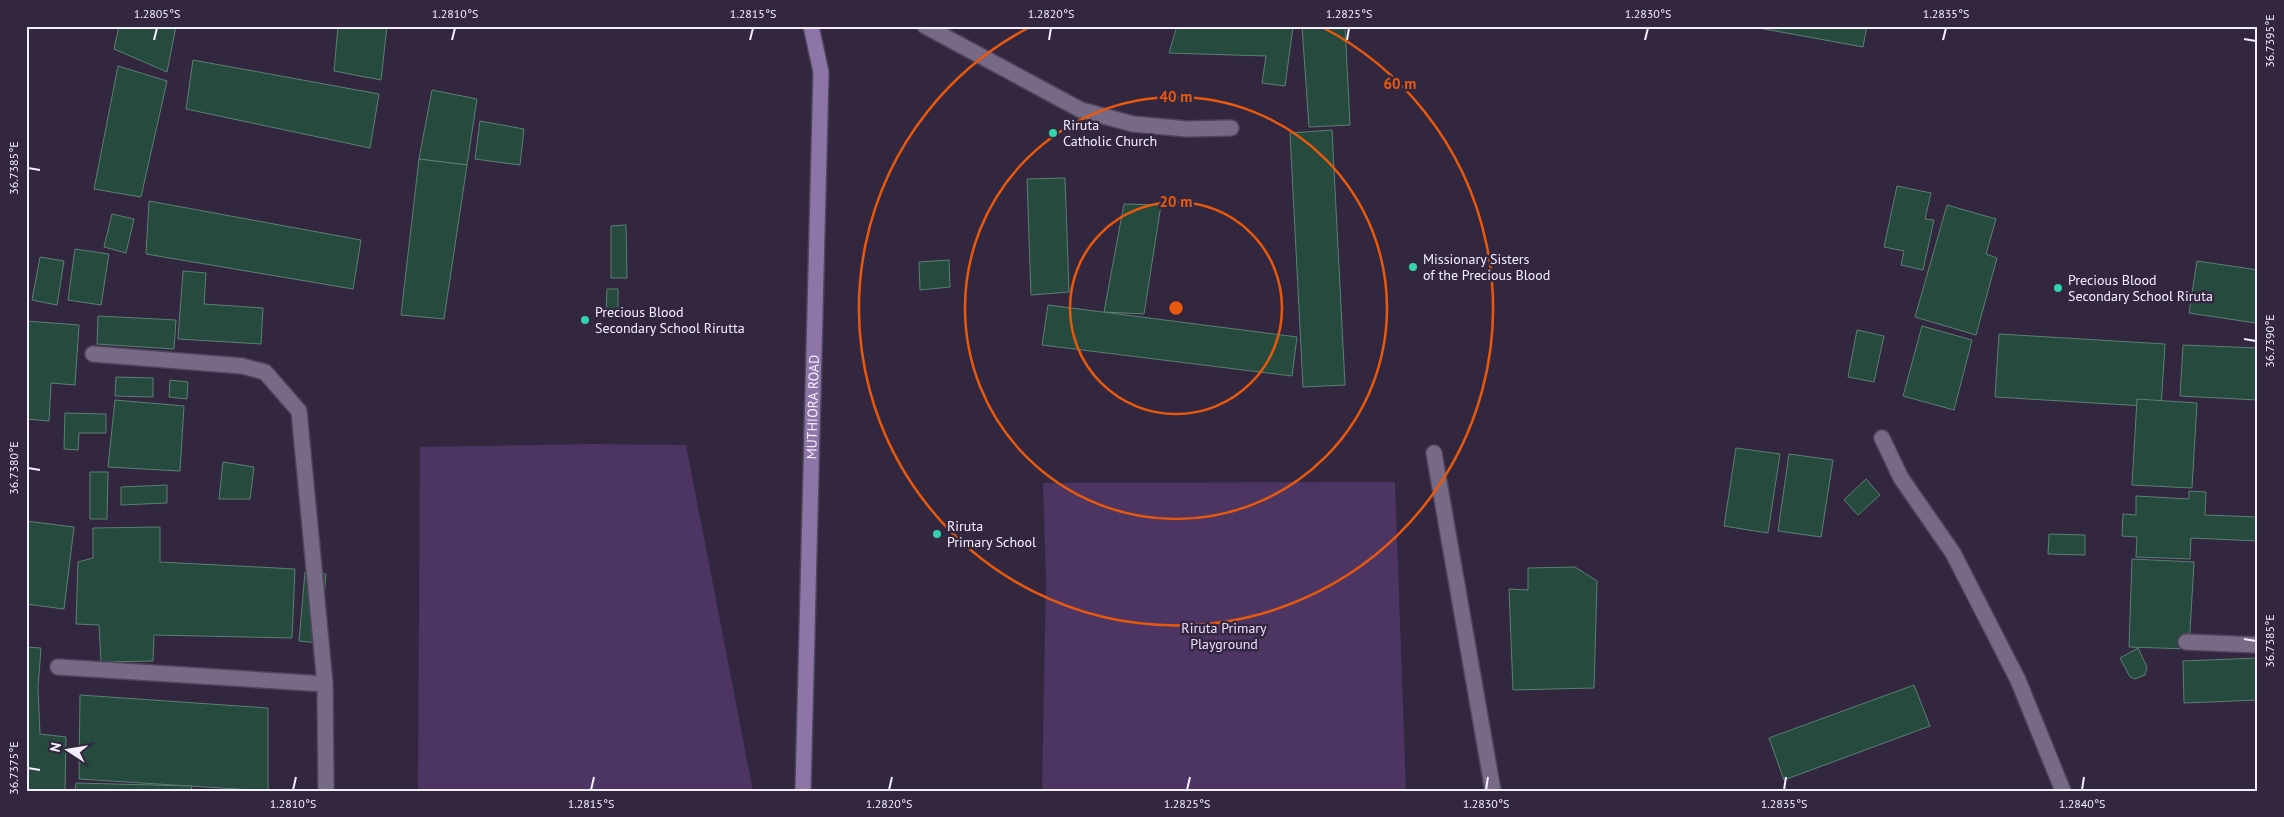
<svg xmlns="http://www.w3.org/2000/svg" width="2284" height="817" viewBox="0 0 2284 817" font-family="'PT Sans',sans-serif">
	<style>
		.green { fill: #4c3563 }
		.building { fill: #264a3e; stroke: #5a8072 }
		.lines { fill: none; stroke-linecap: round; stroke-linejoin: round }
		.lane-casing { stroke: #4f455a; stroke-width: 18 }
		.street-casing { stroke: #4f455a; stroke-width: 18 }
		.secondary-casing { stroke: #4f455a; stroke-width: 18 }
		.lane { stroke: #776a87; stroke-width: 15 }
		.street { stroke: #776a87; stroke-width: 15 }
		.secondary { stroke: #8d75a7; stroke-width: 15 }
		.ticks { fill: none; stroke: #f5eefe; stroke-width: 2 }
		.ring { fill: none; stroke: #e8590c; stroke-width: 2.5 }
		.poi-dot { fill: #31d4a9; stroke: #332740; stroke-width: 2 }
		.labels { text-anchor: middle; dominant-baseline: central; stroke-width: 5; stroke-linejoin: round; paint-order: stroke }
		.poi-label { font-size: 14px; fill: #f5eefe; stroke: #332740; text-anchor: start }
		.street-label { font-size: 14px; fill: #f5eefe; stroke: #332740 }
		.park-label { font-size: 14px; fill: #ebdcfe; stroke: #332740 }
		.centre { fill: #e8590c; stroke: #332740; stroke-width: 2.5 }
		.ring-label { font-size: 15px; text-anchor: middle; font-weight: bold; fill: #e8590c; stroke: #332740; stroke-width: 5; stroke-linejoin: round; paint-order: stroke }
		.neatline { fill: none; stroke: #f5eefe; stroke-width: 2 }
		.ticks-label { font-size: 12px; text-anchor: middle; fill: #f5eefe }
	</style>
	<rect width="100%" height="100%" fill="#332740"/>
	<!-- green -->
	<g class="green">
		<path d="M591,444L686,445L753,791H418L420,447Z"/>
		<path d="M1395,482L1406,791H1042L1046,579L1043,483Z"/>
	</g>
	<!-- building -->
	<g class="building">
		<path d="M119,26H176L167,72L114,49Z"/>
		<path d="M338,26H387L381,80L334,71Z"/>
		<path d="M1177,26L1293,27L1285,86L1262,83L1266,56L1169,53Z"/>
		<path d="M1302,26H1345L1350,125L1309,127Z"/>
		<path d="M1748,26H1867L1863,47Z"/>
		<path d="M193,60L379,94L370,148L186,109Z"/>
		<path d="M118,66L167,81L141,197L94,189Z"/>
		<path d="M432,90L477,99L467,165L419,159Z"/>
		<path d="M480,121L524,129L520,165L475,159Z"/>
		<path d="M1332,130L1345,385L1303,387L1290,133Z"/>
		<path d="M419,159L467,165L444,319L401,315Z"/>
		<path d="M1065,178L1069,292L1031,295L1027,179Z"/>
		<path d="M1897,186L1931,193L1925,219L1934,220L1923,270L1901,265L1904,251L1884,247Z"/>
		<path d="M149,201L361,240L353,289L146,254Z"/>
		<path d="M1124,204L1161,205L1144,314L1104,312Z"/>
		<path d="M1947,205L1996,219L1986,254L1997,258L1976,335L1915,317Z"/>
		<path d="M112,214L134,219L126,253L104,247Z"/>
		<path d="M626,225L627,278H611V226Z"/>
		<path d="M75,249L109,254L101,305L68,300Z"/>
		<path d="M40,257L64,261L57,305L32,300Z"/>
		<path d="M949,260L950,287L920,290L919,262Z"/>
		<path d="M2197,261L2258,270L2256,323L2189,313Z"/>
		<path d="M183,271L206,273L204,304L263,308L261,344L178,339Z"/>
		<path d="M607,289H618V317H606Z"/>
		<path d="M1048,305L1297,337L1292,376L1042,345Z"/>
		<path d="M98,316L176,320L174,349L97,344Z"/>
		<path d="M26,321L79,325L75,385L51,383L49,421L26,419Z"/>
		<path d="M1922,326L1972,340L1954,410L1903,396Z"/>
		<path d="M1857,330L1884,336L1874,382L1848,377Z"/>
		<path d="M1999,334L2165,344L2161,407L1995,397Z"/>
		<path d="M2183,345L2258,348V400L2180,396Z"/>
		<path d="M116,377L153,378V397L115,396Z"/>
		<path d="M170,380L188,382L187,399L169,397Z"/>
		<path d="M2137,399L2197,403L2192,488L2132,485Z"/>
		<path d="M115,400L184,406L180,471L108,467Z"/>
		<path d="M65,413L106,414V433H79L78,450L64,449Z"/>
		<path d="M1736,448L1780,454L1768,533L1724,526Z"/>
		<path d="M1789,454L1833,460L1821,537L1778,531Z"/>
		<path d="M223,462L254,467L250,499H219Z"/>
		<path d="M90,472H108L107,519H90Z"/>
		<path d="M1866,479L1880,495L1858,515L1844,500Z"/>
		<path d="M167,485V503L121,505V487Z"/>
		<path d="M2189,491L2206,492L2205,515L2258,517V541L2191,538L2190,559L2136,557L2137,537L2122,536L2123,514L2136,515V496L2189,499Z"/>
		<path d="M26,521L74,527L64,609L26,604Z"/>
		<path d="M160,527V562L295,569L292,638L154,635L153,661L101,662L99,625L76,624L78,562L93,558V528Z"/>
		<path d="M2049,534L2085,535V555L2048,554Z"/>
		<path d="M2132,559L2194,562L2189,649L2129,647Z"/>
		<path d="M1575,567L1597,581L1594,688L1513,690L1509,589L1528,590V568Z"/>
		<path d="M305,572L326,574L320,643L299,641Z"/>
		<path d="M26,647L41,648L38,688L40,734L66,737L65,791H26Z"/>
		<path d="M2138,648L2147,667L2145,675L2135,679L2130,677L2120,658Z"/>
		<path d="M2258,658V700L2184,703L2183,661Z"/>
		<path d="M1914,685L1930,726L1784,780L1769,738Z"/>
		<path d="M80,695L268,708V791L79,779Z"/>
		<path d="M76,783L192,786L191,791H75Z"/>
	</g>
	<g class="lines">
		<defs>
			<g id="lane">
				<path d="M925,26L1081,110L1133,124L1187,129L1231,128"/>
				<path d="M93,354L242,366L265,372L299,411L325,684L326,791"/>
				<path d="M1882,438L1901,478L1953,553L2018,680L2063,791"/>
				<path d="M2186,642L2258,645"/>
				<path d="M58,667L325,684"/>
			</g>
			<path id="street" d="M1434,453L1493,791"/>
			<g id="secondary">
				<path id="s1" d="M803,791L821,72L811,26"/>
			</g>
		</defs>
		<!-- lane casing -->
		<use href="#lane" class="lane-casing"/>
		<!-- street casing -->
		<use href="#street" class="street-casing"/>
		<!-- secondary casing -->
		<use href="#secondary" class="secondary-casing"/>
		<!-- lane -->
		<use href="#lane" class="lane"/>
		<!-- street -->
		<use href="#street" class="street"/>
		<!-- secondary -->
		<use href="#secondary" class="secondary"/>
	</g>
	<!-- ticks -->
	<path class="ticks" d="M2244,39L2256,41M154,40L157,28M452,40L455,28M750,40L753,28M1049,40L1051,28M1347,40L1349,28M1645,40L1648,28M1943,40L1946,28M28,168L40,170M2244,339L2256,341M28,468L40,470M2244,639L2256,641M28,768L40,770M293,790L296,777M591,790L594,777M889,790L892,777M1187,790L1190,777M1486,790L1488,777M1784,790L1786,777M2082,790L2084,777"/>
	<!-- distance rings -->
	<g class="ring">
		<circle cx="1176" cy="308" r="106"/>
		<circle cx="1176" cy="308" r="211"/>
		<path d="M1322 27A317 317 0 1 1 1030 27"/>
	</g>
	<!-- markers -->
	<g class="poi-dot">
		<circle cx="1053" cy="133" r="5"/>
		<circle cx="1413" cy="267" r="5"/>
		<circle cx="2058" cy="288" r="5"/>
		<circle cx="585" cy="320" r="5"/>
		<circle cx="937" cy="534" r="5"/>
	</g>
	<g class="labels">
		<!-- poi labels -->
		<g class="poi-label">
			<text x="1063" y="125">Riruta<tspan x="1063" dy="16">Catholic Church</tspan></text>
			<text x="1423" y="259">Missionary Sisters<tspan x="1423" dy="16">of the Precious Blood</tspan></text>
			<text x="2068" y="280">Precious Blood<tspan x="2068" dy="16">Secondary School Riruta</tspan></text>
			<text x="595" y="312">Precious Blood<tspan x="595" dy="16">Secondary School Rirutta</tspan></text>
			<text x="947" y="526">Riruta<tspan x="947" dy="16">Primary School</tspan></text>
		</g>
		<!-- street labels -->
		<g class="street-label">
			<text stroke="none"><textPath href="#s1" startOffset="384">MUTHIORA ROAD</textPath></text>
		</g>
		<!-- park labels -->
		<g class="park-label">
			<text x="1224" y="628">Riruta Primary<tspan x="1224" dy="16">Playground</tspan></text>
		</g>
	</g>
	<circle cx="1176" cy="308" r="8" class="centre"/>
	<g class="ring-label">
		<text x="1400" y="89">60 m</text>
		<text x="1176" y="102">40 m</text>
		<text x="1176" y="207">20 m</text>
	</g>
	<!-- border -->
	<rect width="2284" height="817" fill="none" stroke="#332740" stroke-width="55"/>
	<!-- north arrow -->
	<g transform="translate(68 750) rotate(282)" stroke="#332740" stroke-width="4" paint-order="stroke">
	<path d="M0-4L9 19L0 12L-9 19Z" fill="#f5eefe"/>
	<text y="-8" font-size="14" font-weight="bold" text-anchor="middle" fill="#f5eefe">N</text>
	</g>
	<rect x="28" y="28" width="2228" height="762" class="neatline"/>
	<g class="ticks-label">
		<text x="157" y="18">1.2805°S</text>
		<text x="455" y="18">1.2810°S</text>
		<text x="753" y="18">1.2815°S</text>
		<text x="1051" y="18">1.2820°S</text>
		<text x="1349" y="18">1.2825°S</text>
		<text x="1648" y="18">1.2830°S</text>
		<text x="1946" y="18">1.2835°S</text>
		<text transform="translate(2270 41) rotate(-90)" y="4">36.7395°E</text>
		<text transform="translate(14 168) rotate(-90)" y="4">36.7385°E</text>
		<text transform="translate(2270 341) rotate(-90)" y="4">36.7390°E</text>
		<text transform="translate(14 468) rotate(-90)" y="4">36.7380°E</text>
		<text transform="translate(2270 641) rotate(-90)" y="4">36.7385°E</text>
		<text transform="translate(14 768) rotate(-90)" y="4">36.7375°E</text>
		<text x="293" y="808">1.2810°S</text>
		<text x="591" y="808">1.2815°S</text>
		<text x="889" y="808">1.2820°S</text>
		<text x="1187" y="808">1.2825°S</text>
		<text x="1486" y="808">1.2830°S</text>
		<text x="1784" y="808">1.2835°S</text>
		<text x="2082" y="808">1.2840°S</text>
	</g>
</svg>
